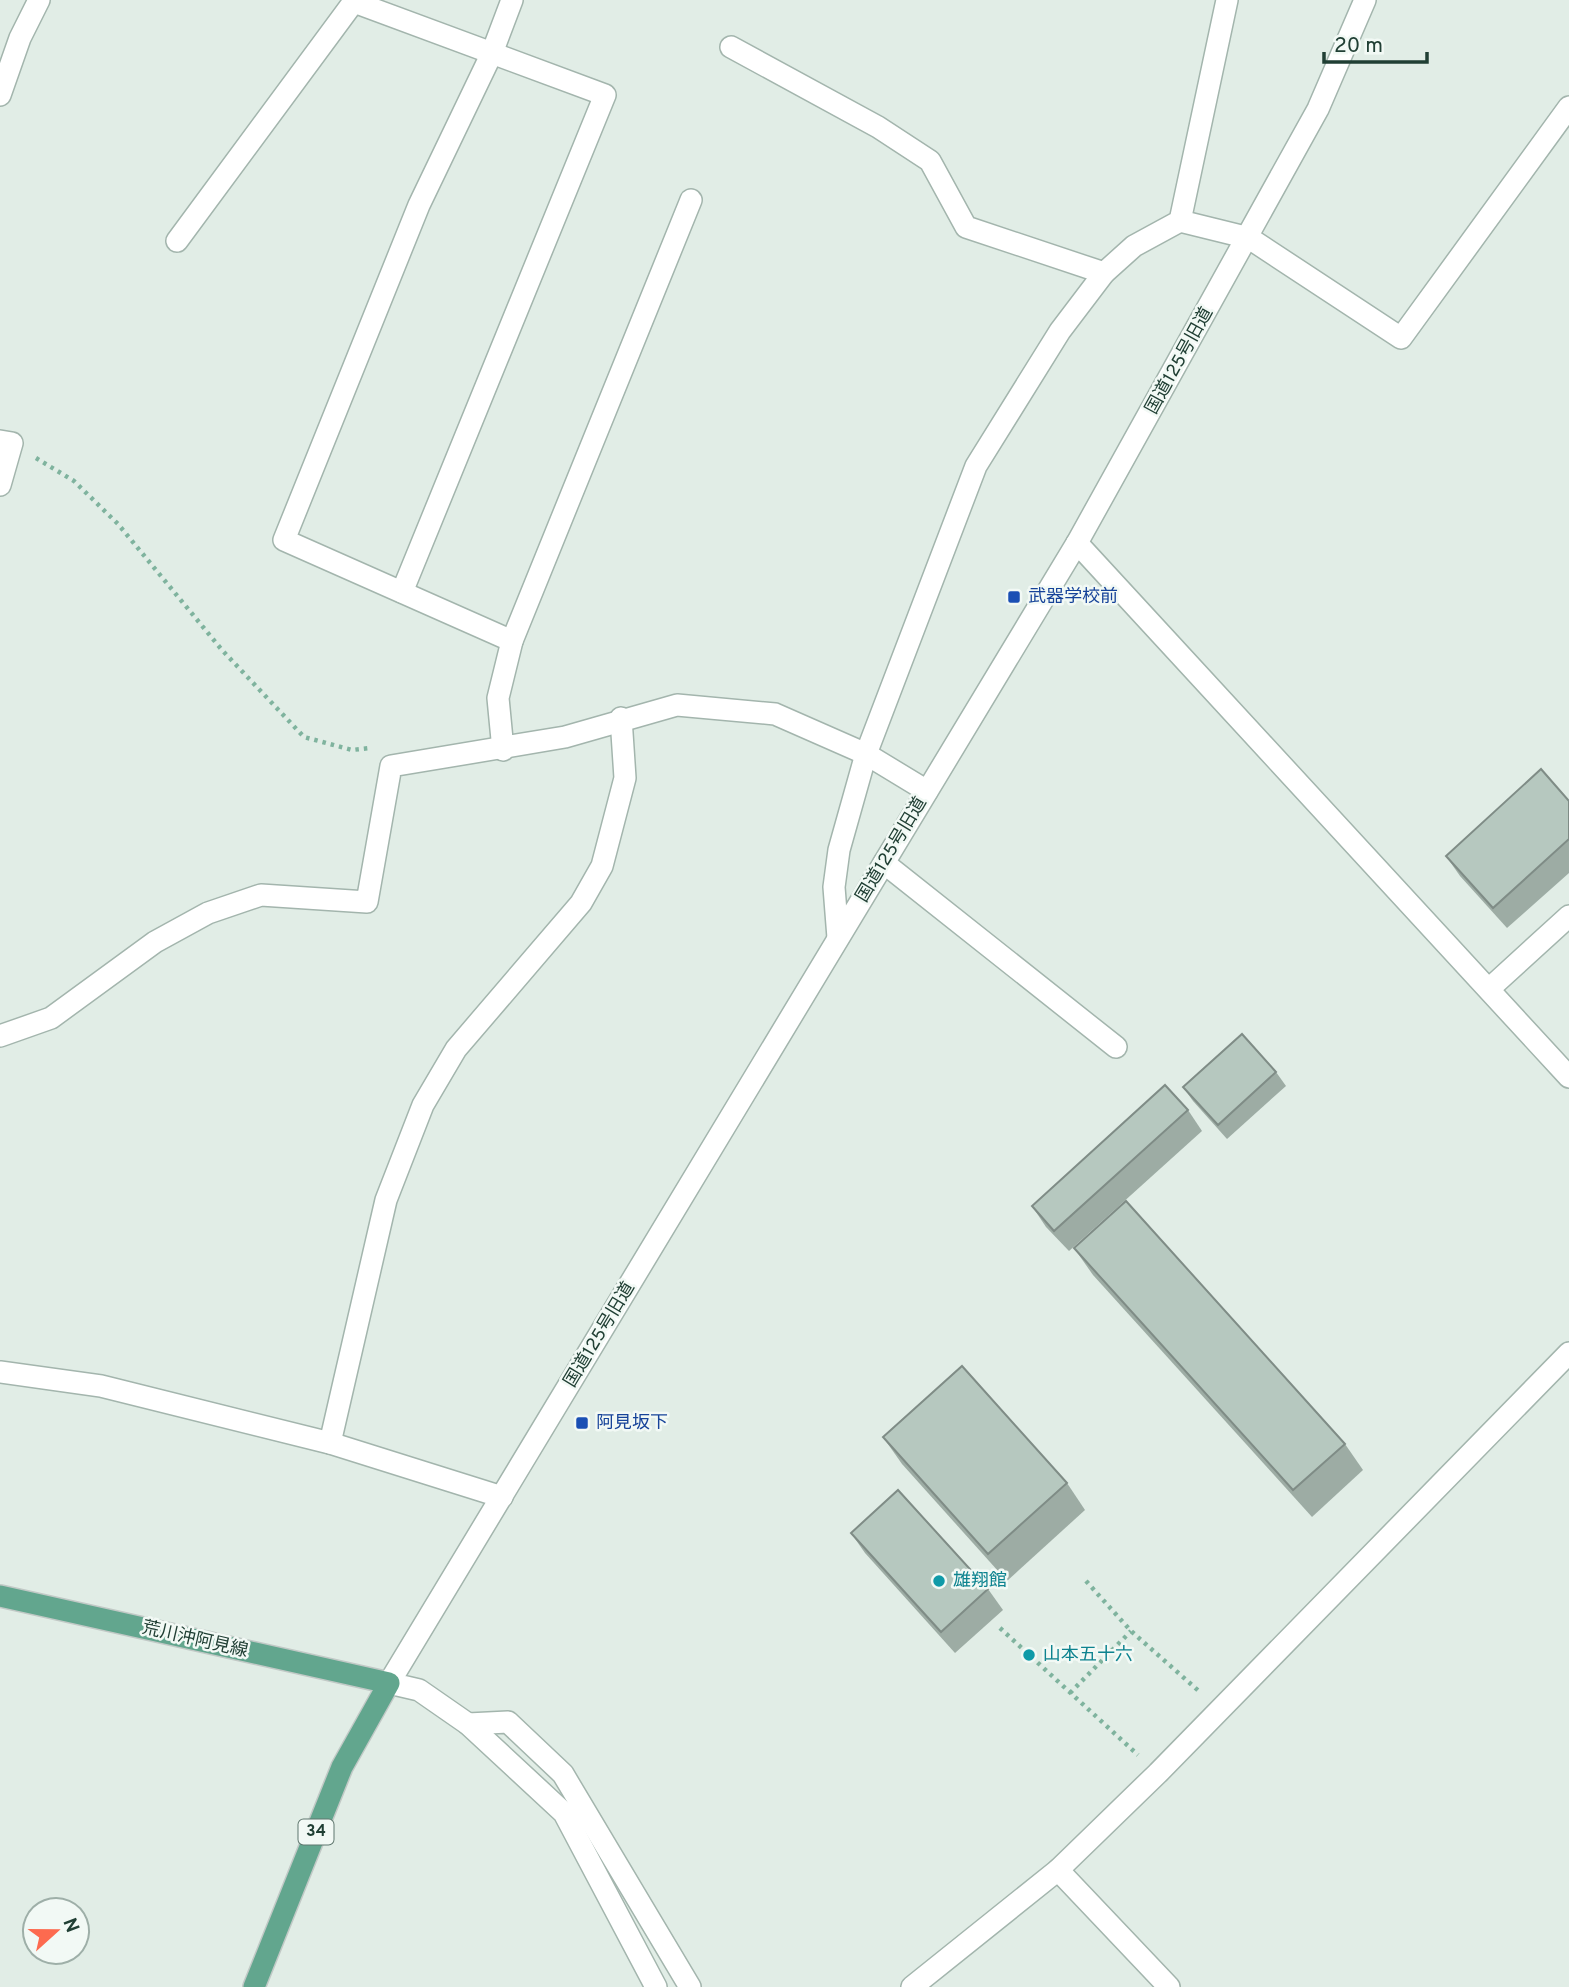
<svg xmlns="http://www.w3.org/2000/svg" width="1569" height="1987" viewBox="0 0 1569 1987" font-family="Overpass,'Noto Sans JP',sans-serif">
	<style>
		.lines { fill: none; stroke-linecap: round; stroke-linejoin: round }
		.minor-casing { stroke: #a3b5ad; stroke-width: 24 }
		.major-casing { stroke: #c1c9c6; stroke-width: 24 }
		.path { stroke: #7fb39e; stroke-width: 4.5; stroke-dasharray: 3.5 5; stroke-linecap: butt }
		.minor { stroke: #fff; stroke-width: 21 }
		.major { stroke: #62a68e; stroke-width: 21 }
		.wall { fill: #9daca4 }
		.building { fill: #b6c8bf; stroke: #7f8c86; stroke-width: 2 }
		.transit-dot { fill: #1a4fb4; stroke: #f2f9f5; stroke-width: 2.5 }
		.culture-dot { fill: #0f9aa8; stroke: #f2f9f5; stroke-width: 2.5 }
		.labels { text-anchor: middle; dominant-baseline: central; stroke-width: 5; stroke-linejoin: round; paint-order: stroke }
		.shield { fill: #f2f9f5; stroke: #5f776e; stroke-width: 2 }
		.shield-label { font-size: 16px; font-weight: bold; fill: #203f34 }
		.street-label { font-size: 18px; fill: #203f34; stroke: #f2f9f5 }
		.transit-label { font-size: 18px; fill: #164399; stroke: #f2f9f5; text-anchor: start }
		.culture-label { font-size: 18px; fill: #0d838f; stroke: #f2f9f5; text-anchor: start }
	</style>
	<rect width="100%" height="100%" fill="#e1ede6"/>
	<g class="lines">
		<defs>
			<g id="minor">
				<path d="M354,2L605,95L402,592"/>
				<path d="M731,47L878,127L930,161L966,227L1104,273"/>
				<path d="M0,95L20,38L39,0"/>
				<path d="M1180,221L1249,238L1401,338L1569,107"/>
				<path d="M177,241L355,0"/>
				<path d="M0,441L12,443L0,485"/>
				<path d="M1077,543L1569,1077"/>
				<path d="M512,641L691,200"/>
				<path d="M503,750L498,698L512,641L284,540L419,205L492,53L512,0"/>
				<path d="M884,863L1116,1047"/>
				<path d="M838,938L834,887L839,850L866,754L976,466L1060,331L1104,273L1134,246L1180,221L1227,0"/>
				<path d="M1489,989L1569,916"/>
				<path d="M0,1036L51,1018L155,942L208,913L261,895L367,902L391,766L565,737L677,705L775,714L866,754L927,791"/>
				<path d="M0,1372L101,1386L330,1443L502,1497"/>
				<path d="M330,1443L386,1200L423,1105L456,1049L581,903L602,866L625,778L621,718"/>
				<path d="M468,1724L508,1722L563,1774L690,1987"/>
				<path d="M1058,1870L1169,1987"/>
				<path d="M656,1987L564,1813L468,1724L419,1690L389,1683L1077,543L1318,109L1365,0"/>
				<path d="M912,1987L1058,1870L1158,1773L1569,1353"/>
			</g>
			<path id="major" d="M0,1596L389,1683L342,1767L254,1987"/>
		</defs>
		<!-- minor casing -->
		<use href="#minor" class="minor-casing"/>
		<!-- major casing -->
		<use href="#major" class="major-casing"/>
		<!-- path -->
		<g class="path">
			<path d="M36,458L74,481L118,524L222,650L304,737L352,750L370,748"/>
			<path d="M1086,1581L1131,1631L1201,1693"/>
			<path d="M1000,1628L1138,1755"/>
			<path d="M1070,1693L1131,1631"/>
		</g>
		<!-- minor -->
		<use href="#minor" class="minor"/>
		<!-- major -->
		<use href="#major" class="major"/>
	</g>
	<!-- wall -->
	<g class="wall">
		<path d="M1569,801V873L1507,928L1460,876L1446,856Z"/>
		<path d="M1276,1072L1286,1086L1227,1139L1193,1101L1183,1087Z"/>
		<path d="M1188,1110L1202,1131L1069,1251L1046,1227L1032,1206Z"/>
		<path d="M1074,1248L1345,1444L1363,1470L1312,1517L1093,1275Z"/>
		<path d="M883,1437L1067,1483L1085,1510L1007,1581L902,1464Z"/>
		<path d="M851,1533L988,1589L1003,1610L955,1653L865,1553Z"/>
	</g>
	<!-- building -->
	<g class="building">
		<path d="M1541,769L1569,801V839L1493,908L1446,856Z"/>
		<path d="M1242,1034L1276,1072L1218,1125L1183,1087Z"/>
		<path d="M1165,1085L1188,1110L1054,1231L1032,1206Z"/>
		<path d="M1126,1201L1345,1444L1293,1490L1074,1248Z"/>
		<path d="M962,1366L1067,1483L988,1554L883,1437Z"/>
		<path d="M898,1490L988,1589L941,1632L851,1533Z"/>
	</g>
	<!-- markers -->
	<g class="transit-dot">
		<rect x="1007" y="590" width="14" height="14" rx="3.5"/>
		<rect x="575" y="1416" width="14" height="14" rx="3.5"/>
	</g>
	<g class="culture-dot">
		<circle cx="939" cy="1581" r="7"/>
		<circle cx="1029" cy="1655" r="7"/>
	</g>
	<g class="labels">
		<!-- shield labels -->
		<rect class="shield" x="298.5" y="1819.5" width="35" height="25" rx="5"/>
		<g class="shield-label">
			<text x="316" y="1832">34</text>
		</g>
		<!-- street labels -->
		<g class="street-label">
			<text transform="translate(1180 361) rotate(-61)">国道125号旧道</text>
			<text transform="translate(892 850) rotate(-59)">国道125号旧道</text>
			<text transform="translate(600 1335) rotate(-59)">国道125号旧道</text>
			<text transform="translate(195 1640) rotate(13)">荒川沖阿見線</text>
		</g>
		<!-- transit labels -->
		<g class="transit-label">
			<text x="1028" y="597">武器学校前</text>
			<text x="596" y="1423">阿見坂下</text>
		</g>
		<!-- culture labels -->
		<g class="culture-label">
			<text x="953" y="1581">雄翔館</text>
			<text x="1043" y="1655">山本五十六</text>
		</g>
	</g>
	<!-- north arrow -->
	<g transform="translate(56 1931) rotate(69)"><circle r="33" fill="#f2f9f5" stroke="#9eafa8" stroke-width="2"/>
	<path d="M0-5L12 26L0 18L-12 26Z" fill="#fd6a4f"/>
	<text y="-10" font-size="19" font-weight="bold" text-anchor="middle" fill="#203f34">N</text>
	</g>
	<!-- scale -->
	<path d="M1324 52v10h103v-10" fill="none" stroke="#203f34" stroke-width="3.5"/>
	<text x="1334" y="52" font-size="21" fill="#203f34" stroke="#f2f9f5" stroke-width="5" paint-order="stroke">20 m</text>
</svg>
